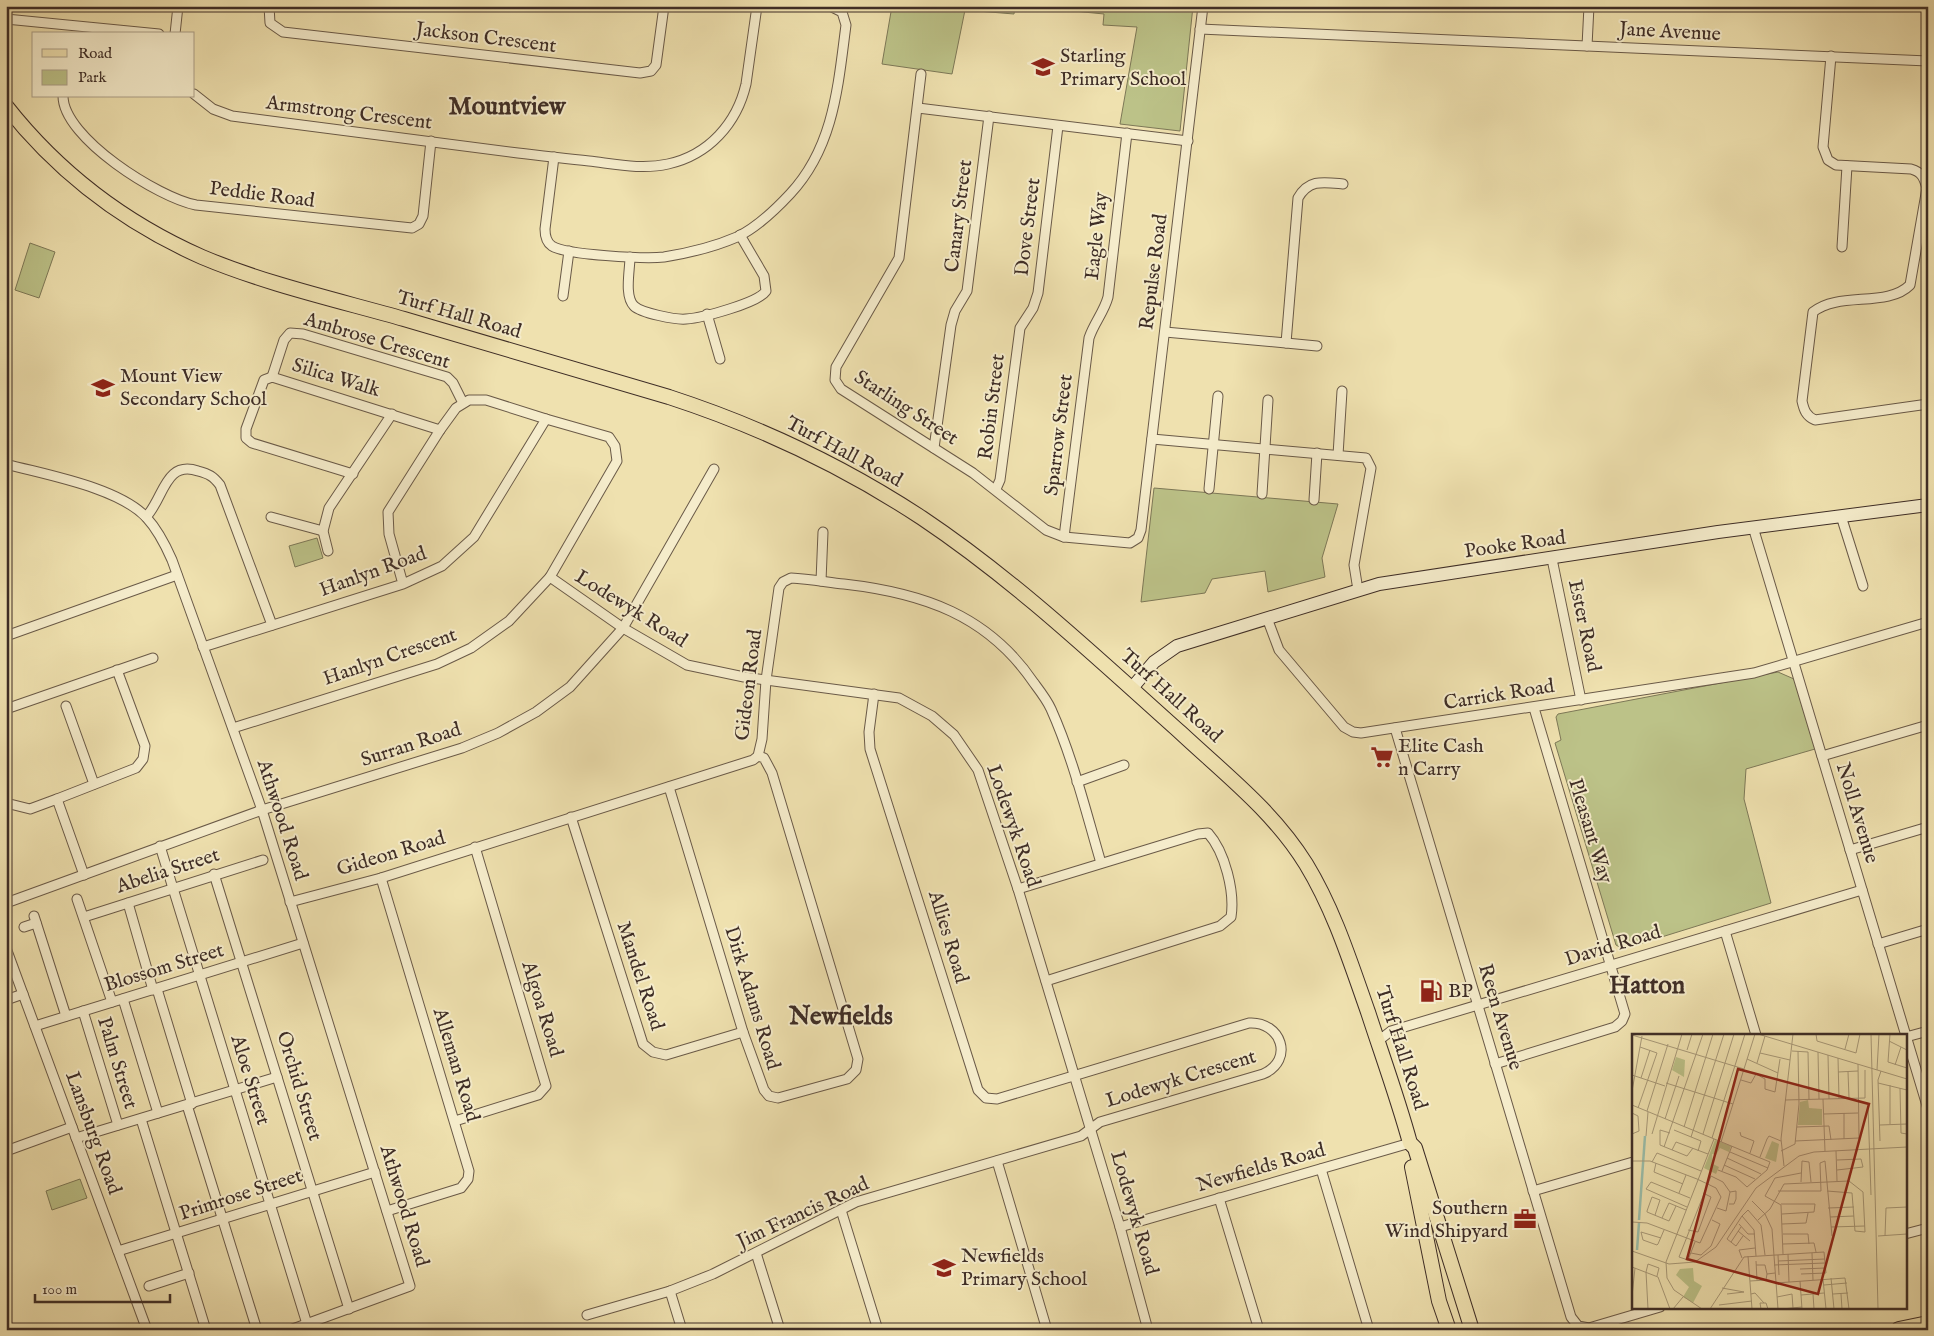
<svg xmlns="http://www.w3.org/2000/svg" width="1934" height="1336" viewBox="0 0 1934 1336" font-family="'IM FELL English',serif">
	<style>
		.green { fill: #bcc288; stroke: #7d7857 }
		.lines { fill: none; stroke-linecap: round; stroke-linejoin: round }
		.street-casing { stroke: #6a5a48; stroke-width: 11 }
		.secondary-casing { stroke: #3e2d26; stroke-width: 14 }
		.primary-casing { stroke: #3e2d26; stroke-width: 16 }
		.highway-casing { stroke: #3e2d26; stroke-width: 18 }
		.street { stroke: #f5eccb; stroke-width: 9 }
		.secondary { stroke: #f5eccb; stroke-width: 12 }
		.primary { stroke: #efe1af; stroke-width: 14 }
		.highway { stroke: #efe1af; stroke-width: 16 }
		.labels { text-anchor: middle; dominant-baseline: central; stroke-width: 4; stroke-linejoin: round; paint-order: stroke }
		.street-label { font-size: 20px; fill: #3e2d26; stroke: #f5eccb }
		.poi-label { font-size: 20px; fill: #3e2d26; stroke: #f5eccb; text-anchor: start }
		.district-label { font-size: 25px; font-weight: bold; fill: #3e2d26; stroke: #f5eccb }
		.inset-river { fill: none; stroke: #9abeaa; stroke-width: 2.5 }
		.inset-road { fill: none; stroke: #a89978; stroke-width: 1 }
		.view { fill: #8f2418; fill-opacity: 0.15; stroke: #8f2418; stroke-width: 2.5 }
		.inset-edge { fill: none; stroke: #3e2d26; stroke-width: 2.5 }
	</style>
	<rect width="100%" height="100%" fill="#efe1af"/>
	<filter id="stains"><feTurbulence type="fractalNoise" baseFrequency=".004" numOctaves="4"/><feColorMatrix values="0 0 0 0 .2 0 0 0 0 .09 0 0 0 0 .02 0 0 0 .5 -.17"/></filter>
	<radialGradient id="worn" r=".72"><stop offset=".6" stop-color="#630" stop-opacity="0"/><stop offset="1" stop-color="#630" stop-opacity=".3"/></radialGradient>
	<!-- green -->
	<g class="green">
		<path d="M892,6H1015L1014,14L965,10L952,74L882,64Z"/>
		<path d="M1054,6H1193L1180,131L1120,124L1137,27L1103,25L1104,14L1053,9Z"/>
		<path d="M30,243L55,252L39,298L15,290Z"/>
		<path d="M1154,488L1338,504L1322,558L1325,577L1268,592L1265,571L1212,579L1205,593L1141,602Z"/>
		<path d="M317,538L323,558L295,567L289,546Z"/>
		<path d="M1778,672L1794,679L1815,749L1746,769L1744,799L1771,903L1623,949L1616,945L1555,743L1561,740L1556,717L1558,714Z"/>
		<path d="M80,1179L87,1198L52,1210L46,1191Z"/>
	</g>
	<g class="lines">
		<defs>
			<g id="street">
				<path d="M269,6L270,23L283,32L640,73L651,71L656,65L664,6"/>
				<path d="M6,19L159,34"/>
				<path d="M1200,29L1928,61"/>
				<path d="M175,34L178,6"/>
				<path d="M1587,46L1589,6"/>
				<path d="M1831,56L1823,147L1828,160L1836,165L1911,169C1922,172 1924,178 1927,188L1910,285C1887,308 1839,291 1813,312L1802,401C1804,410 1806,416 1815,420L1928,404"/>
				<path d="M921,74L899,258L836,367L835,380L841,389L973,473L1046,530L1064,537L1130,543L1138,538L1141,530L1203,6"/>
				<path d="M194,94L213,109L232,116C327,128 422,140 518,153C541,156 565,158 589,161C615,164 642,170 668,164C709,155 737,123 746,84L757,6"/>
				<path d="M63,96C63,138 159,198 196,205L412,228L419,224L423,216L431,141"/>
				<path d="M918,108L1188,141"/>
				<path d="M554,157L545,229C545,236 546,242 552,246C565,255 646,259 664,257C689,253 714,247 737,237C756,228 776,209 790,194C834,147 838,86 846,25L842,12L830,6"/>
				<path d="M1842,247L1847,166"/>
				<path d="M630,257C630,270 624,296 634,306C641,313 676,320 686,319C702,318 758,303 766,291L764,276L740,235"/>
				<path d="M563,296L569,251"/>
				<path d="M707,314L720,359"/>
				<path d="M1165,332L1286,343L1298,198C1309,179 1323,182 1343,184"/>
				<path d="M1286,343L1317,346"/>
				<path d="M272,377L284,340L290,333L303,334L447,377L453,383L463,403"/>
				<path d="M1152,439L1366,458L1371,468L1354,565L1358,590"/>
				<path d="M934,448L951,325L955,311L967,291L989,116"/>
				<path d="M1338,455L1342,391"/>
				<path d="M6,464C46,475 117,487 146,517C158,530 165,544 172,560L262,810L410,1286L290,1330"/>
				<path d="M353,474L252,443L246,438V429L264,380L272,377L440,430"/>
				<path d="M996,489L1000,480L1020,328L1033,308L1038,293L1058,126"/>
				<path d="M1209,489L1218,396"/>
				<path d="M1262,494L1268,400"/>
				<path d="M1314,500L1317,453"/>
				<path d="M1841,516L1863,586"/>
				<path d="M146,517C164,498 165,460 198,471C209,474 213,476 220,485L272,625"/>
				<path d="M271,517L323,531"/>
				<path d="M1753,527L1928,1109"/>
				<path d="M1064,537L1089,338C1094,323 1104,312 1108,297L1127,133"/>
				<path d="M328,551L323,531L329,508L392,414"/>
				<path d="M1552,559L1581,700"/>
				<path d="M550,577L623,628L687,665L744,677L899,698L932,716L954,735L978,770L1018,889L1120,1227L1148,1330"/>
				<path d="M821,581L823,532"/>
				<path d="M1267,618L1279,650L1344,727L1353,732L1361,733L1754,673L1928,622"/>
				<path d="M6,636L177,575"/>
				<path d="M203,647L403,584L442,566L474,537L546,419L486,400H469L456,408L440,430L388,512L389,534L403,584"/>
				<path d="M66,706L94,784"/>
				<path d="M6,709L153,658"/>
				<path d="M233,728L437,664L471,648L509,621L550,577L617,461L615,446L609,437L546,419"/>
				<path d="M1395,728L1571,1317L1578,1326L1589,1328L1660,1307"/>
				<path d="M1822,756L1928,725"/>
				<path d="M1077,782L1124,765"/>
				<path d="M669,787L743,1032L764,1090L769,1096L778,1098L847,1079L856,1070L858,1059L772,773L764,758L758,756"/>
				<path d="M57,799L136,768L143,759L145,746L117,670"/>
				<path d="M6,803L30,809L57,799L84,875"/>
				<path d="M571,817L643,1044L653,1052L666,1055L743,1032"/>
				<path d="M160,846L307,1324"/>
				<path d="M1850,850L1928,827"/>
				<path d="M214,874L349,1309"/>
				<path d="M381,878L469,1171L468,1179L461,1188L387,1211"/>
				<path d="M1018,889L1198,834L1208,833C1225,852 1235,892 1231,917L1220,926L1046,981"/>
				<path d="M77,899L112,1002"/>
				<path d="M290,902L381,878L753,760L758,756L762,739L766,680L779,588L783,582L791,578C809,579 826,582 844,584C923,593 988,615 1034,683C1040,691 1047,700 1051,709C1073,758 1086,812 1101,863"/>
				<path d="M6,903L262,810L462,748L498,733L536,712L570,687L623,628L714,469"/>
				<path d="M128,903L153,990"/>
				<path d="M34,916L66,1016"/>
				<path d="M84,917L263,860"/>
				<path d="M24,927L36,923"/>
				<path d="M1725,931L1756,1035"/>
				<path d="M1878,944L1928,929"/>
				<path d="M6,948L147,1330"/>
				<path d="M157,989L192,1104"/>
				<path d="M123,999L158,1113"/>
				<path d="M6,1000L23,994"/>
				<path d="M83,1011L118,1125"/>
				<path d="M35,1026L303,943"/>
				<path d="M1906,1037L1928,1031"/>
				<path d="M1378,1041L1391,1031L1862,890"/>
				<path d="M1495,1064L1615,1027L1622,1021L1625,1014L1534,708"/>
				<path d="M187,1105L257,1330"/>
				<path d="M141,1119L206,1330"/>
				<path d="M455,1121L538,1095L546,1086L475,847"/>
				<path d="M76,1138L277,1077"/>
				<path d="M6,1151L72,1127"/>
				<path d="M997,1161L1047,1330"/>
				<path d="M1321,1169L1369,1330"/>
				<path d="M1533,1191L1633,1162"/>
				<path d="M1219,1198L1259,1330"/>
				<path d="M841,1210L878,1330"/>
				<path d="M1120,1227L1410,1143"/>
				<path d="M1905,1234L1928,1228"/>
				<path d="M118,1251L375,1172"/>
				<path d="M756,1253L780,1330"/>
				<path d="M149,1286L189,1273"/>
				<path d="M670,1291L682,1330"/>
				<path d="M587,1315L670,1291L713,1274L856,1202L1081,1136L1100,1122L1263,1074C1295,1060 1281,1021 1249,1023L997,1099L986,1098L978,1090L870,749L869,732L874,694"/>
			</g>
			<path id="secondary" d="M1132,688L1154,662L1177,646L1379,584L1718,532L1928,505"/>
			<g id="primary">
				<path d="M6,106C58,172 125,223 202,257C266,284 337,300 404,319C492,345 580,371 669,397C758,426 843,466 922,518C1016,581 1097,658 1181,733C1226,775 1273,811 1306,864C1334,910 1350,961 1368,1012C1382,1055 1398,1099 1410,1143L1415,1148L1472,1330"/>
				<path d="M1412,1167L1439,1301L1449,1330"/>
			</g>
			<path id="highway" d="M1899,1330L1928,1324"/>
		</defs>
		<!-- street casing -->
		<use href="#street" class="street-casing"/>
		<!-- secondary casing -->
		<use href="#secondary" class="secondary-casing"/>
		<!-- primary casing -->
		<use href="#primary" class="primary-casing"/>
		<!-- highway casing -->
		<use href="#highway" class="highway-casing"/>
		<!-- street -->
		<use href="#street" class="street"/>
		<!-- secondary -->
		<use href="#secondary" class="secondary"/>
		<!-- primary -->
		<use href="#primary" class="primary"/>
		<!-- highway -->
		<use href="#highway" class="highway"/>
	</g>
	<!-- icons -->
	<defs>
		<symbol id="school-bare" viewBox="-9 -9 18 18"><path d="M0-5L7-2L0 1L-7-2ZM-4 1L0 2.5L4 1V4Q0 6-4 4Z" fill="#8f2418" stroke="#f5eccb" stroke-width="2.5" paint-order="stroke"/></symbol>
		<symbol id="supermarket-bare" viewBox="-9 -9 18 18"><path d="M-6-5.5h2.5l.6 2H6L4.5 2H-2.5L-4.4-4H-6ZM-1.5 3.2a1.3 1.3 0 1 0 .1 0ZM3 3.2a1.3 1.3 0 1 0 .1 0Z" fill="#8f2418" stroke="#f5eccb" stroke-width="2.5" paint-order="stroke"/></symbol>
		<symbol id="fuel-bare" viewBox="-9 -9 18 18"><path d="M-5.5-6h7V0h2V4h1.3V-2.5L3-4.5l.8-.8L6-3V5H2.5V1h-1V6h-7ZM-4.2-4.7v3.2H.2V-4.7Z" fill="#8f2418" stroke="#f5eccb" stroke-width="2.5" paint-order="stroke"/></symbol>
		<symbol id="office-bare" viewBox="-9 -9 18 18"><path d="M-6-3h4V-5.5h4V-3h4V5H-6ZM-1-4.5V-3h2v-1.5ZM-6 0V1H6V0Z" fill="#8f2418" stroke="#f5eccb" stroke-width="2.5" paint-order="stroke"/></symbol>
	</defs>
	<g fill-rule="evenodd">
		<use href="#school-bare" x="1027" y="51" width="32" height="32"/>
		<use href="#school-bare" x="87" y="372" width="32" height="32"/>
		<use href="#supermarket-bare" x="1366" y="741" width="32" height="32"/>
		<use href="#fuel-bare" x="1415" y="975" width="32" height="32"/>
		<use href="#office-bare" x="1509" y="1203" width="32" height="32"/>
		<use href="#school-bare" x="928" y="1252" width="32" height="32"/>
	</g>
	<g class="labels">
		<!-- street labels -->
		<g class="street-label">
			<text transform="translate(1670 32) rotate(3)">Jane Avenue</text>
			<text transform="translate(486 38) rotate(7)">Jackson Crescent</text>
			<text transform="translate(349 113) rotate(7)">Armstrong Crescent</text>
			<text transform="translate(262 195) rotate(7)">Peddie Road</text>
			<text transform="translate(959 216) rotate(-83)">Canary Street</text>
			<text transform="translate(1028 227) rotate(-83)">Dove Street</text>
			<text transform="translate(1097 236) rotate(-84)">Eagle Way</text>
			<text transform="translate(1154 272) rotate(-83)">Repulse Road</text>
			<text transform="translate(459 315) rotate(16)">Turf Hall Road</text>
			<text transform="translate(377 341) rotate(17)">Ambrose Crescent</text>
			<text transform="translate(336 378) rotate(17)">Silica Walk</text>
			<text transform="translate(992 407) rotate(-83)">Robin Street</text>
			<text transform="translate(906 408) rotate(33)">Starling Street</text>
			<text transform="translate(1059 435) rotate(-83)">Sparrow Street</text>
			<text transform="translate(844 452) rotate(28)">Turf Hall Road</text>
			<text transform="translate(1515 545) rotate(-8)">Pooke Road</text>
			<text transform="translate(373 572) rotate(-20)">Hanlyn Road</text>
			<text transform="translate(631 609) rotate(32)">Lodewyk Road</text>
			<text transform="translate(1584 626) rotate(78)">Ester Road</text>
			<text transform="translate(390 657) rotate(-19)">Hanlyn Crescent</text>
			<text transform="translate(749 685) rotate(-83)">Gideon Road</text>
			<text transform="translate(1499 695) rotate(-9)">Carrick Road</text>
			<text transform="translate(1171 696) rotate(42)">Turf Hall Road</text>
			<text transform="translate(411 745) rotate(-18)">Surran Road</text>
			<text transform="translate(1857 813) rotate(73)">Noll Avenue</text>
			<text transform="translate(282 820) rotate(72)">Athwood Road</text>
			<text transform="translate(1013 826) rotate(71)">Lodewyk Road</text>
			<text transform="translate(1590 831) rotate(73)">Pleasant Way</text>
			<text transform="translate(391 854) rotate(-17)">Gideon Road</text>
			<text transform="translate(168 871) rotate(-18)">Abelia Street</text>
			<text transform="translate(948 937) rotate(73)">Allies Road</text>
			<text transform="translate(1613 946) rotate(-17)">David Road</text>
			<text transform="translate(164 968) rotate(-17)">Blossom Street</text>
			<text transform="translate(640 976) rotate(72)">Mandel Road</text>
			<text transform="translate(752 998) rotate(73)">Dirk Adams Road</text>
			<text transform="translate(542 1009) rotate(73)">Algoa Road</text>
			<text transform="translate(1500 1017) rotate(73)">Reen Avenue</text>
			<text transform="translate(1401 1048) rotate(72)">Turf Hall Road</text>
			<text transform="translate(117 1063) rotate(73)">Palm Street</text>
			<text transform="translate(456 1065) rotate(73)">Alleman Road</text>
			<text transform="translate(1181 1079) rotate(-17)">Lodewyk Crescent</text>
			<text transform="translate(250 1080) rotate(73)">Aloe Street</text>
			<text transform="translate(299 1086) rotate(73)">Orchid Street</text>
			<text transform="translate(93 1133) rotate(70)">Lansburg Road</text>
			<text transform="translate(1261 1168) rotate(-16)">Newfields Road</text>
			<text transform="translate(241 1195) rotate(-18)">Primrose Street</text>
			<text transform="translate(404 1206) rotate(73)">Athwood Road</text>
			<text transform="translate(803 1213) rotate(-25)">Jim Francis Road</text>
			<text transform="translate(1134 1213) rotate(74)">Lodewyk Road</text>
		</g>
		<!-- poi labels -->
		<g class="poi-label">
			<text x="1060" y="56">Starling<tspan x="1060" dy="23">Primary School</tspan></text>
			<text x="120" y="376">Mount View<tspan x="120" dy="23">Secondary School</tspan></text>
			<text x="1398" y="746">Elite Cash<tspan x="1398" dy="23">n Carry</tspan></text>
			<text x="1448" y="991">BP</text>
			<text x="1508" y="1208" text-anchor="end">Southern<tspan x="1508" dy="23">Wind Shipyard</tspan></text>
			<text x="961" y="1256">Newfields<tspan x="961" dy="23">Primary School</tspan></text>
		</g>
		<!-- district labels -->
		<g class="district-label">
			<text x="507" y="107">Mountview</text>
			<text x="1647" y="986">Hatton</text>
			<text x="841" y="1017">Newfields</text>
		</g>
	</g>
	<!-- overview -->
	<g transform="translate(1632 1034)">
		<rect width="275" height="275" fill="#efe1af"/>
		<path d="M44,23L53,26L52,43L40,36ZM176,66L177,74L190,75V91H166L168,68ZM83,106L99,112L97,118L88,114L84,121L80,120L81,130L87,133L84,140L72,134ZM140,107L147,110L144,128L133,124ZM61,234L62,247L70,252L61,269L51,263L57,253L44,241L48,235Z" fill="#bcc288"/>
		<path class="inset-river" d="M7,186L13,102M5,216L7,189"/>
		<path class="inset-road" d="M126,0L275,45M184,0L185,7L224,19L228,0M239,0L246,275M258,0L256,28L275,34M0,1L112,35M257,7L275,16M213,15L217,0M55,16L60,0M160,17L176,18L177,66M186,18L187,65M128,19L158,26M196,21L197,65M206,24L207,65M115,25L146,39M125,29L133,2M263,31L269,13M245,36L247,0M206,38L226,37M216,38L217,64M0,41L33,52M9,44L18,16M109,46L119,49L124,40L133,45V55L143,58L148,25M34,49L101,70M246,49L275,56M258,51V90M268,54L269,99L275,100M0,57L10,2M191,65L193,117M153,66L233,64V36M0,71L138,128L135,136L115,153L104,143L86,136M236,72L239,161M6,74L25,19L8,13M15,77L36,10M0,79L6,82L7,97L0,100M212,79V105M192,80L226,79M33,85L47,42M248,91L275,90M52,93L81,0M165,93L197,92L199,106M42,96L69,107L66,117M108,98L109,102L122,107L118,119M38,99L28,96V111L55,122L61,114M20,100L50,0M71,100L102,0M14,102L16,78M59,103L92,0M80,104L113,0M135,105L137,102L149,107M163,107L227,104L226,30M248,107L246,46L249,37M89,108L123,0M32,113L71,0M40,116L44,108L76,120M149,117L163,110L167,70L166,17M204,117L205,147M98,118L136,134M128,123L135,105M95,124L129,140M205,126L229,125L231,133L205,136M0,127H18L65,145L84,154L89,163L68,209L15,189L0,188M20,128L25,119L69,137M24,129L22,138L51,150M92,131L123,145M152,132L149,105L161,0M90,137L100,112M169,148L170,127L177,128L179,148M146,157H189L188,129L193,127L200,202M47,159L54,141M120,167L133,180L140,195L146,275M97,170H102L104,165V157L98,158M149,170H183L182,178L150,180M55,173L14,155L19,148L58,164M196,174L222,173M23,181L28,166L20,163L15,177V178L37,187L44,172M110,182L116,176L129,191L133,221M198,183L222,182M30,184L37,169L54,176M126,186L138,175L152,150L217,147L231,158L233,198L223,197L220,159L195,157M107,190L116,200H123M150,190L174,189L176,179M199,193L233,192M56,196L66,198L79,163L71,159M106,197L118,207M151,200H176L177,210M111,202L104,212L95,205L110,182L122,196L124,222M246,202L275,200M253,202L254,174L275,173M29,204L9,198L11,206L25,211L26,210L32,196M63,208L56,226L47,223L79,142L91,148L98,158L94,177L85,174M99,208L109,193M151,210L182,209L184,218M0,217L37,230L63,228L84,213L124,154L167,122L182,118L275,113M59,219L69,221L79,212L88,190L80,186M180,219L181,246M151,220L149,171L133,162L143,144L169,139M156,220L157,248M146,221L147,241M116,222L120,275M110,224L107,216L123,214M124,227L125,246M146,227L193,225M124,231H133L135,240M142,231L193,229M0,233L26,243L38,275M168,235L194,234M199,244L202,275M191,245L194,275M118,247L134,246L135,240L143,239M168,247L170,275M144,249L213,244L217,275M192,251L215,249M90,254L112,258L95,260M119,260L123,259L132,269M181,260L182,275M201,260L216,259M209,260L210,275M169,261L192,259M0,262L3,234M145,263L160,260L161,274M87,271L120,267M16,275L14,238L16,230L27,234L25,242M41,275L51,263M70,275L42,256L35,244L34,228L82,105M78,275L112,223L192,218L194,239L169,240M129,275L128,269H134L136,275M150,275L170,273"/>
		<path class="view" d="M106,35L237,70L186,260L55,225Z"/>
		<rect width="275" height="275" class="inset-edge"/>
	</g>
	<!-- margin -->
	<rect width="1934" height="1336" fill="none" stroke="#efe1af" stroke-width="25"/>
	<rect x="8" y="8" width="1919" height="1321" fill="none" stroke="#3e2d26" stroke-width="2.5"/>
	<rect x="12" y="12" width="1909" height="1311" fill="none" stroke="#3e2d26"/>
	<!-- legend -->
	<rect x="32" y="32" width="162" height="65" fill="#f5eccb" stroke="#aca089"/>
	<rect x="42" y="49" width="25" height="8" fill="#efe1af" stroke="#aca089"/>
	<text x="78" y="58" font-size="15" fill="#3e2d26">Road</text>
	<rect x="42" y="70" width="25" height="15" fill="#bcc288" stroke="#aca089"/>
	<text x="78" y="82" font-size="15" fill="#3e2d26">Park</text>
	<!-- scale -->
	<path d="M35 1294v8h135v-8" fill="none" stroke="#3e2d26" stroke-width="2.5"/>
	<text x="42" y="1294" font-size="15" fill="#3e2d26" stroke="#f5eccb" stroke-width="4" paint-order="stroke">100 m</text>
	<rect width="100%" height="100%" filter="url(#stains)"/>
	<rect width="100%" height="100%" fill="url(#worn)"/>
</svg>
